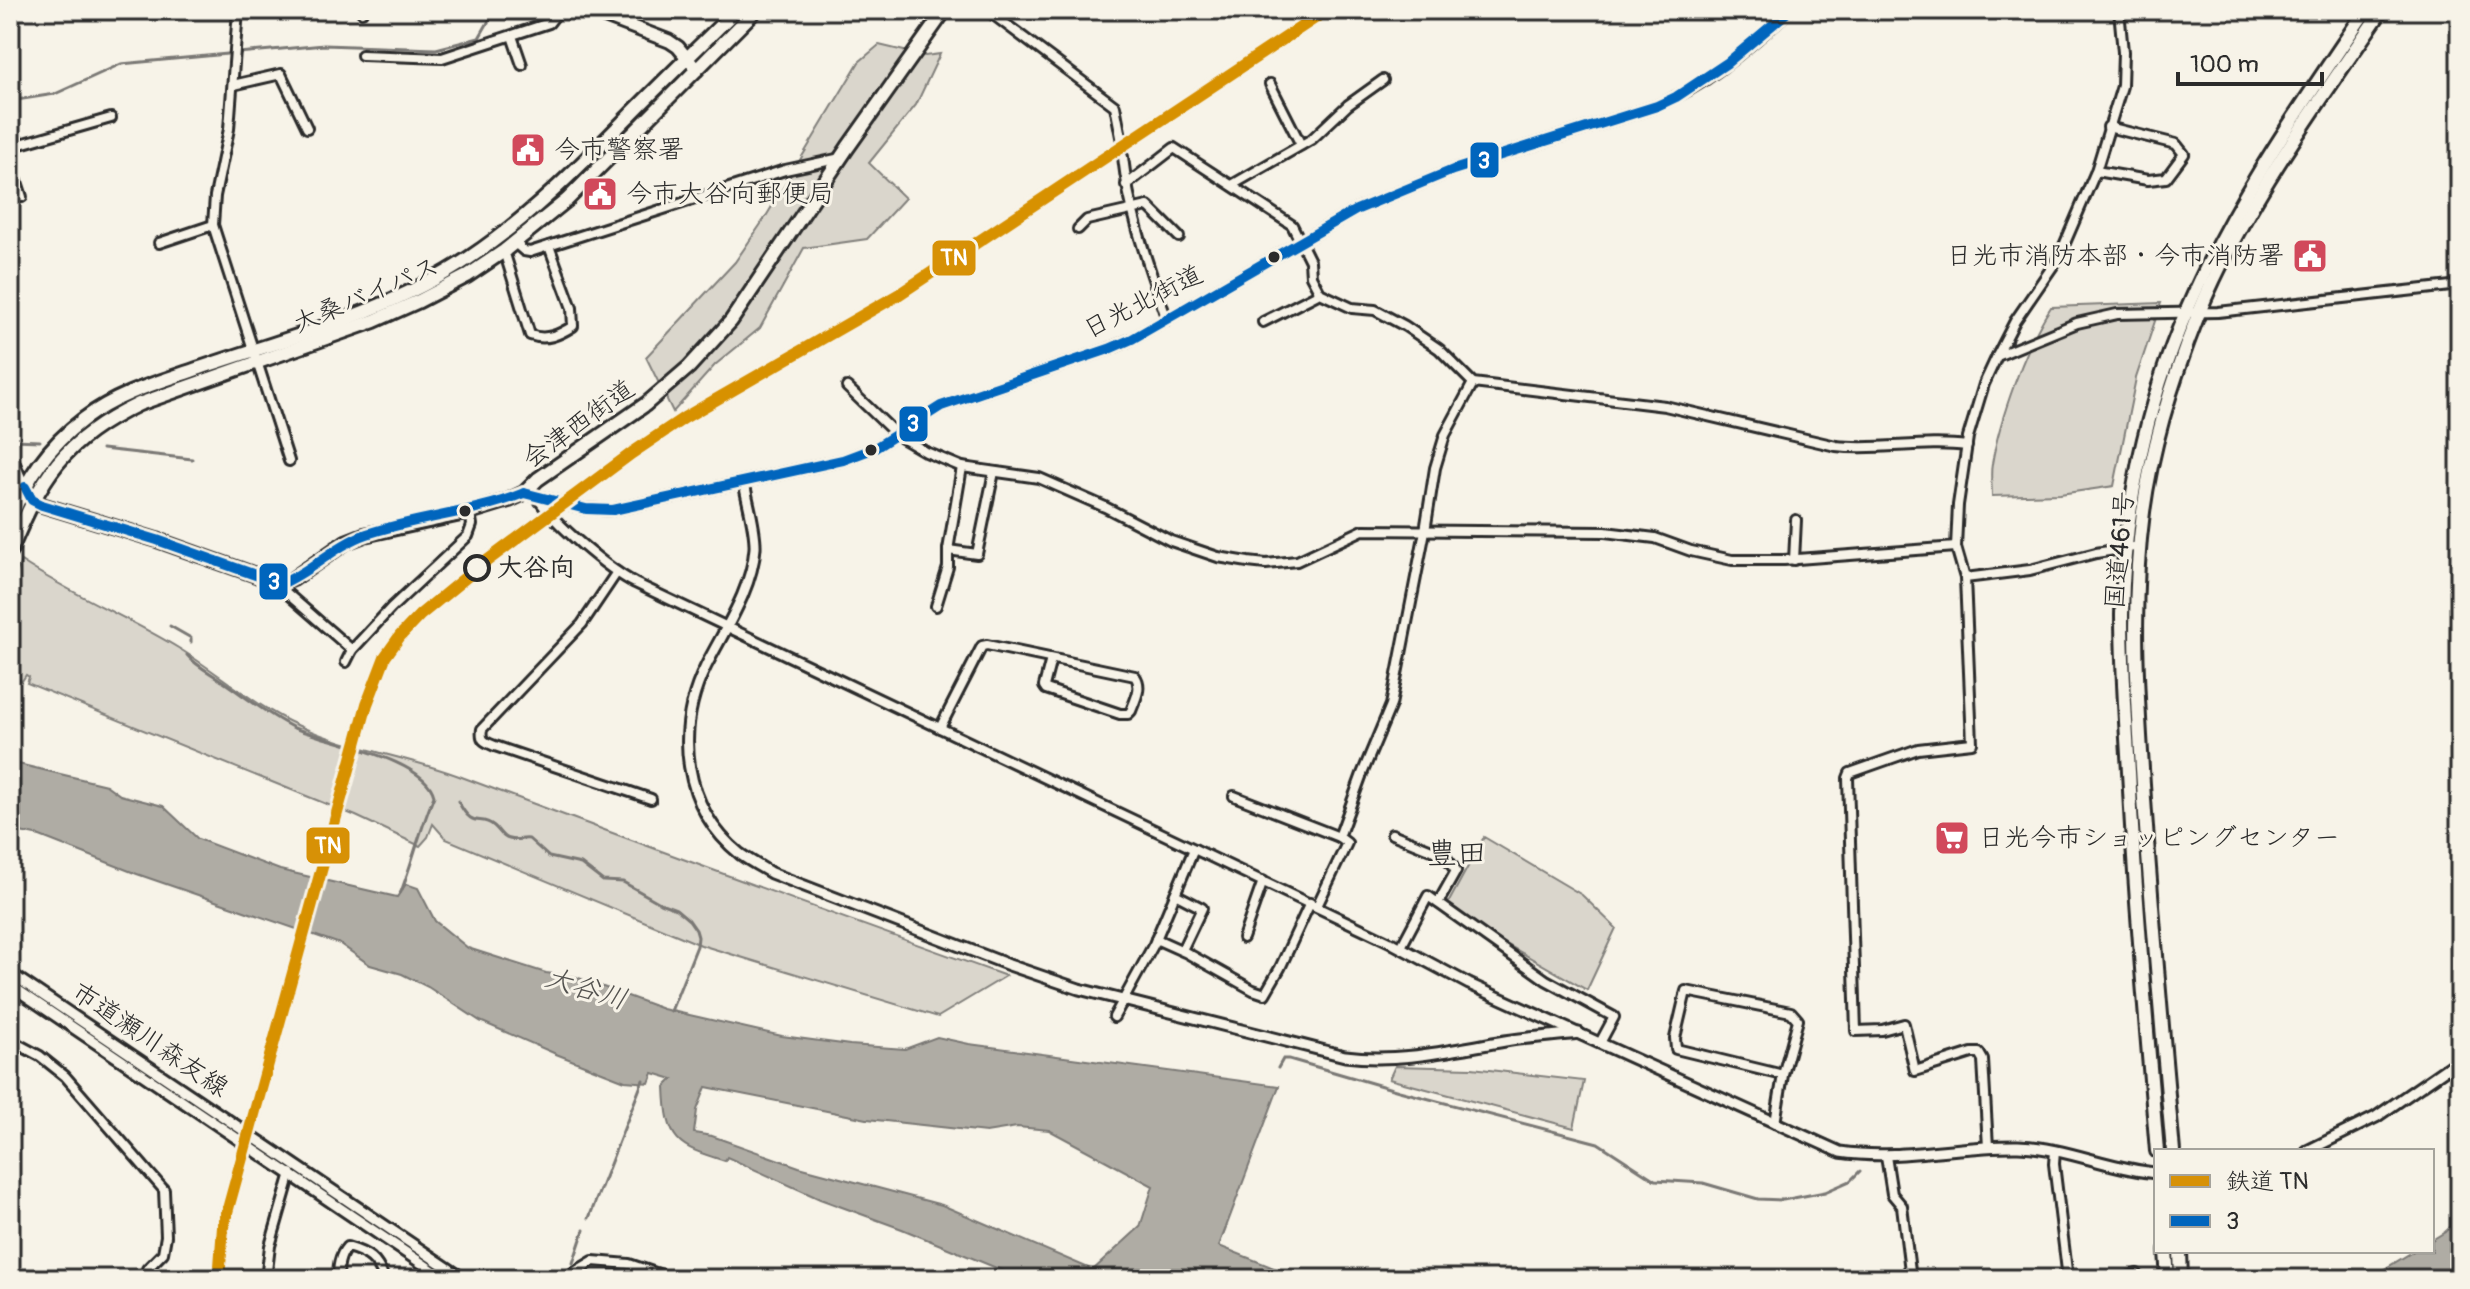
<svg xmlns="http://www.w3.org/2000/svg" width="2470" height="1289" viewBox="0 0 2470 1289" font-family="Pangolin,'Klee One',sans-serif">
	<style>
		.green { fill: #dad6cc; stroke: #82807c; stroke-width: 2 }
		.water { fill: #afaca4; stroke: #7a7874; stroke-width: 2; fill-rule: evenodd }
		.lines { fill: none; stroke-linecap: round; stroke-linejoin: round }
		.stream { stroke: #7a7874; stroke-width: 3 }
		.minor-casing { stroke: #2b2b2b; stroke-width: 14 }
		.tertiary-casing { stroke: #2b2b2b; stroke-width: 15 }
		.secondary-casing { stroke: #2b2b2b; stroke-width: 17 }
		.trunk-casing { stroke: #2b2b2b; stroke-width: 18 }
		.minor { stroke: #f7f3e8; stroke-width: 8 }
		.tertiary { stroke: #f7f3e8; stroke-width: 9 }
		.secondary { stroke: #f7f3e8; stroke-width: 11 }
		.trunk { stroke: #f7f3e8; stroke-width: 12 }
		.bus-1-casing { stroke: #f7f3e8; stroke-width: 16 }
		.bus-1 { stroke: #0065bd; stroke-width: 10 }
		.rail-1-casing { stroke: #f7f3e8; stroke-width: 18 }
		.rail-1 { stroke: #d79106; stroke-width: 12 }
		.bus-dot { fill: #2b2b2b; stroke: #f7f3e8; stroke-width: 3 }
		.stop-dot { fill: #f7f3e8; stroke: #2b2b2b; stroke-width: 4 }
		.labels { text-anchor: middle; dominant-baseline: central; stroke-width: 6; stroke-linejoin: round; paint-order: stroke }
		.poi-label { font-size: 26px; fill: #2b2b2b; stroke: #f7f3e8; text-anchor: start }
		.street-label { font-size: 26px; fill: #2b2b2b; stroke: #f7f3e8 }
		.stop-label { font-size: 26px; font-weight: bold; fill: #2b2b2b; stroke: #f7f3e8; text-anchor: start }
		.water-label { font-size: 28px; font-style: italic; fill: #53524f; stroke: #f7f3e8 }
		.quarter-label { font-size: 30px; fill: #2b2b2b; stroke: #f7f3e8 }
		.line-badge { stroke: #f7f3e8; stroke-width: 3 }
		.badge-label { font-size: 22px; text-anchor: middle; font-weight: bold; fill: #fff }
	</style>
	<rect width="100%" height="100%" fill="#f7f3e8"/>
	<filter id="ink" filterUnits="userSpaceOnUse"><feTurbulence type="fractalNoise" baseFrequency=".0125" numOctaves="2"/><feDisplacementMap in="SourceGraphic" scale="16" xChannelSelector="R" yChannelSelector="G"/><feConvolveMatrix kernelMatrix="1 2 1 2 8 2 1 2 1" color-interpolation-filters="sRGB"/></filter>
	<g filter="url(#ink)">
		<!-- green -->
		<g class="green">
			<path d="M879,45L925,56L940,54L916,105L869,163L905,198L867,239L804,248L760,328L715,365L673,412L646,357L735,262L765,218L859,62Z"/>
			<path d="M2161,303L2136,378L2114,486L2060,494L1992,496C1992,486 1990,474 1992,464C1999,421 2026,344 2051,307Z"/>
			<path d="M21,561C72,595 128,617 180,649C220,674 255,706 297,725C348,749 406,756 459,776C641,844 823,911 1006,976L938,1017L701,945L446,839L433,824L428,837L420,846L356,816L27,683L29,677L26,675L22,681L10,676V590Z"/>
			<path d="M1484,837L1582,895L1616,928L1587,990L1445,909Z"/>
			<path d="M1395,1066L1472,1068L1584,1081L1574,1128L1389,1079Z"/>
		</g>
		<!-- water -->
		<g class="water">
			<path d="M10,762L106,785L120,795L163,806L198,839L280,870L397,897L406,884L418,888L435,921L468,948L546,973L576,977L663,1009L782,1036L850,1045L905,1049L937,1037L969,1044L1279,1086L1219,1246L1301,1279H1023L902,1229L820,1199L727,1157L725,1161C676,1146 667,1141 665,1087L673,1079L653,1073L649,1083L625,1081L556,1054L480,1021L428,987L402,974L370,965L340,944L137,874L40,836L10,830ZM706,1087L867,1119L986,1132L1017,1127L1049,1130L1153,1186L1140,1227L1093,1270L942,1205L799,1167L712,1136L694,1133L697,1110Z"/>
			<path d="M2460,1218V1279H2368L2414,1251H2432V1240L2445,1232Z"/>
		</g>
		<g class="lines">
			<!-- stream -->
			<g class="stream">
				<path d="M10,101L55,94L121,64L324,45L436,49L479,38L495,10"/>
				<path d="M13,440L40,441"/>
				<path d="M102,449L192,459"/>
				<path d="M170,626L191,638V642"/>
				<path d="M187,655C196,666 211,673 222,681C246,697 268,715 294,728C327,742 426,759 434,796C421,827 413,860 401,892"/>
				<path d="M458,801C474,832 479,813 494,826C500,831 502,838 509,839C516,841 523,838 529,839L549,857L581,864L603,881L623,882L660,903L676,909L689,920L696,930L698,937L697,946L671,1011"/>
				<path d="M1278,1068L1283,1059H1289L1399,1091L1598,1143L1655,1180L1703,1183L1758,1199L1783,1200L1825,1192L1850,1181L1860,1171"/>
				<path d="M589,1218L643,1080"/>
				<path d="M573,1263L584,1230"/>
				<path d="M581,1278V1279"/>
			</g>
			<defs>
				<g id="minor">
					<path d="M238,10L229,129L215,196L213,225L289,461"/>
					<path d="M361,10L362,12"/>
					<path d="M987,10L1115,106L1122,142"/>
					<path d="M512,36L522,65"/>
					<path d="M362,55L442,58L549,23L559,10"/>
					<path d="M1270,84L1301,145"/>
					<path d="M233,85L281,74L307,128"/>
					<path d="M10,147L111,118"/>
					<path d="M1123,157C1129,213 1149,267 1167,320"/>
					<path d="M10,160L22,197"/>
					<path d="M2096,171L2148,180L2166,178L2184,154L2176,144L2108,127"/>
					<path d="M1126,185L1174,148L1292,225L1310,261L1311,276L1320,293L1352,308L1375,310L1405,326L1439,349L1473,383L1665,406L1836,446C1880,451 1923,440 1967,446"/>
					<path d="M1232,185L1312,139L1348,105L1383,80"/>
					<path d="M1078,229L1087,220L1148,206L1179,237"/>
					<path d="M159,243L213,225"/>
					<path d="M515,243L524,251L530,252L785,170L841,158"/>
					<path d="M504,251L530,335C546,341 559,335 573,326L572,308L549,246"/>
					<path d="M1263,322L1320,293"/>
					<path d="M1997,356L2015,321L2059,257L2096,171L2122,86L2123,52L2119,10"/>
					<path d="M847,387L897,435L926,452L962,467L1039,478L1105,507L1171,541L1218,557L1248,562L1266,564L1297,561L1363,530L1605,532L1655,538L1691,551L1732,560H1784L1956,547"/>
					<path d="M10,452L25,487"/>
					<path d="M537,497C552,522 608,569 635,583L1394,944"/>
					<path d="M948,550L977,554L994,472"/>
					<path d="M1794,560L1796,520"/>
					<path d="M617,572L582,624L482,729C480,741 485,742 495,746L651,799"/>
					<path d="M1965,578L2030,570L2096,553L2140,546"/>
					<path d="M281,584L282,589L352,650"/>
					<path d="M936,606L948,567V550L962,467"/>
					<path d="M346,662L352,650L391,608L468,536L472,525L470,512"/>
					<path d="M940,728L982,646L987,645L1135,676C1143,687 1135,700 1131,711L1128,714H1120L1046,689L1044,686L1051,659"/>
					<path d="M1234,796L1339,837"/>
					<path d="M1392,834L1444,855L1456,871L1438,903"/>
					<path d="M1175,894L1202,908L1182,950"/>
					<path d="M1317,906L1347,843L1339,837L1362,774L1391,705L1425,531L1435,468L1445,435L1473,383"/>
					<path d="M1243,938L1263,881"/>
					<path d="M1156,939L1185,952L1253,990L1265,994L1280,968L1310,903"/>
					<path d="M1401,947L1428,896L1546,980L1614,1017L1600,1043"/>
					<path d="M1114,1017L1154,944L1194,849"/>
					<path d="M10,1040L40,1056L65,1076L164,1190L166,1236L163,1253L147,1269V1279"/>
					<path d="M1775,1123L1783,1075L1798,1020L1791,1012L1686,991L1675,1038L1676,1049L1783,1075"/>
					<path d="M1988,1147L1983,1060L1979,1053H1972L1915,1071L1904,1024L1882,1030L1856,1031L1848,778L1850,773L1918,749L1972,743L1965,578L1956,547L1958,505L1968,437L1984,384L1997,356L2077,323L2117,314L2218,312L2460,285"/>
					<path d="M2055,1151L2054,1164L2068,1279"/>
					<path d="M1886,1156L1892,1194L1902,1206L1911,1279"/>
					<path d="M266,1279L270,1246L291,1173"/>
					<path d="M338,1279C338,1267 339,1256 347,1247C368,1253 377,1259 384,1279"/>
					<path d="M563,1279L593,1261L629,1264L673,1279"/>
					<path d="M2121,1279L2137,1274"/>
				</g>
				<g id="tertiary">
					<path d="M744,482C747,501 756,529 755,548C752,590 724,630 706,666C674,730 683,808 740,854C750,861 761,867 771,873L1009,965L1079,989L1345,1056C1400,1063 1451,1050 1505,1041C1529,1037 1554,1036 1579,1033"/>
					<path d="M524,493L586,509L613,510L843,460L875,448L941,406L1109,349L1132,339L1356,210L1453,170L1657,106C1711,82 1746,48 1790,10"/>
					<path d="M1394,944L1469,984L1840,1152C1900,1161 1958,1145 2018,1146C2065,1147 2109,1169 2156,1173"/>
					<path d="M10,973L464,1279"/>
					<path d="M10,985L445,1279"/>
					<path d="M2307,1151L2376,1117L2460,1059"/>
				</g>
				<path id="secondary" d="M588,10L669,41L678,47L697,70"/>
				<g id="trunk">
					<path d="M25,487L32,500L42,505L157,540L281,584L293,579L346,542L364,535L470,512L509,500L524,493L538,479L646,404L689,367L731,321L848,147L945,10"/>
					<path d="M10,520C26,479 48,446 84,419C118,393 160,382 200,368C291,337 389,312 469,258C529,218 578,168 628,117C663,81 700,46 736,10"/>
					<path d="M10,552C42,476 62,441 139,404L374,321L419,301L467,276L504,251L567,200L756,10"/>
					<path d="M2157,1151C2147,1031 2136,910 2130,790C2127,732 2122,673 2122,615C2123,512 2146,404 2187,310C2233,203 2301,106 2366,10"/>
					<path d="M2173,1151C2162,1029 2151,906 2143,784C2137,693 2131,603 2143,512C2152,445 2173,378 2198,315C2243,205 2316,107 2382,10"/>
					<path d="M2166,1251L2168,1279"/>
					<path d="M2180,1251L2181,1279"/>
				</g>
			</defs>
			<!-- minor casing -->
			<use href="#minor" class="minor-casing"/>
			<!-- tertiary casing -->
			<use href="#tertiary" class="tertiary-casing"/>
			<!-- secondary casing -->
			<use href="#secondary" class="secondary-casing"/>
			<!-- trunk casing -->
			<use href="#trunk" class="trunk-casing"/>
			<!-- minor -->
			<use href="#minor" class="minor"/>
			<!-- tertiary -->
			<use href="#tertiary" class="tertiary"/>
			<!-- secondary -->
			<use href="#secondary" class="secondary"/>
			<!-- trunk -->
			<use href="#trunk" class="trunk"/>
			<defs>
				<g id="bus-1">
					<path d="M25,487L32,500L42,505L157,540L281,584C312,571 335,545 367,534C419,516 473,514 524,493"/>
					<path d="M524,493L586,509L613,510L843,460L875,448L941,406L1109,349L1132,339L1356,210L1453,170L1657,106L1676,97L1727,63L1790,10"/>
				</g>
			</defs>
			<!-- bus-1 casing -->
			<use href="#bus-1" class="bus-1-casing"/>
			<!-- bus-1 -->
			<use href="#bus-1" class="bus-1"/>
			<defs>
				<path id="rail-1" d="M219,1279L223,1227L367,704L385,657L400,636L420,615L476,569L632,453L684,418L898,295L1327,10"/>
			</defs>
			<!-- rail-1 casing -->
			<use href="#rail-1" class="rail-1-casing"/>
			<!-- rail-1 -->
			<use href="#rail-1" class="rail-1"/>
		</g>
	</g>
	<!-- icons -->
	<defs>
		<symbol id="civic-square" viewBox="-11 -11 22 22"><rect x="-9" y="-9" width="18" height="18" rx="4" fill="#d1495b" stroke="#f7f3e8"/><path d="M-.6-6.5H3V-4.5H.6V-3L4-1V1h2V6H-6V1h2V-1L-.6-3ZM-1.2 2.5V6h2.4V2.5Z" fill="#fff"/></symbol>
		<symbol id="supermarket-square" viewBox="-11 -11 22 22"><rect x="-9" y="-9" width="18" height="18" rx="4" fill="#d1495b" stroke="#f7f3e8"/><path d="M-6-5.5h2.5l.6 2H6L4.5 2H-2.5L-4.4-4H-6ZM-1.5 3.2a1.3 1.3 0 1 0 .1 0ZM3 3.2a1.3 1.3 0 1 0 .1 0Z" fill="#fff"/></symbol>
	</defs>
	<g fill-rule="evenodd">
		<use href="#civic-square" x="508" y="130" width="40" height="40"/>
		<use href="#civic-square" x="580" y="174" width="40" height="40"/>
		<use href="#civic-square" x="2290" y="236" width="40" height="40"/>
		<use href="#supermarket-square" x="1932" y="818" width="40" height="40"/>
	</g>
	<!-- markers -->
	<g class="bus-dot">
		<circle cx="1274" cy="257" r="7"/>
		<circle cx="871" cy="450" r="7"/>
		<circle cx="465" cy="511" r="7"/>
	</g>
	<circle class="stop-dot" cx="477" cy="568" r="12"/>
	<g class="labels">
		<!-- poi labels -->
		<g class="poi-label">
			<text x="554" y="150">今市警察署</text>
			<text x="626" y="194">今市大谷向郵便局</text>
			<text x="2284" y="256" text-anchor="end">日光市消防本部・今市消防署</text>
			<text x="1978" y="838">日光今市ショッピングセンター</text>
		</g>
		<!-- street labels -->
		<g class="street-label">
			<text transform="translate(366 295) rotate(-23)">大桑バイパス</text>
			<text transform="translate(1143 302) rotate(-27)">日光北街道</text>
			<text transform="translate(579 424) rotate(-36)">会津西街道</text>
			<text transform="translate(2120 550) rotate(-85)">国道461号</text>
			<text transform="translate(150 1040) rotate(34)">市道瀬川森友線</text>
		</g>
		<!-- stop labels -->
		<g class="stop-label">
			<text x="497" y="568">大谷向</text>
		</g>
		<!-- water labels -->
		<g class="water-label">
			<text transform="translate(586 989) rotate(17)">大谷川</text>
		</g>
		<!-- quarter labels -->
		<g class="quarter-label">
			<text x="1457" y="853">豊田</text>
		</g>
	</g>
	<g class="line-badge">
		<rect x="1469" y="141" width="31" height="38" rx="8" fill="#0065bd"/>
		<rect x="931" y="239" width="46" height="38" rx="8" fill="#d79106"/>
		<rect x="898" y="405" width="31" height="38" rx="8" fill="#0065bd"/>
		<rect x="258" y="562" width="31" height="39" rx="8" fill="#0065bd"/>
		<rect x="305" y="826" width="46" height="39" rx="8" fill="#d79106"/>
	</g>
	<g class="badge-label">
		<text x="1484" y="168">3</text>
		<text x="954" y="265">TN</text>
		<text x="913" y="431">3</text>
		<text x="274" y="589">3</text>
		<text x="328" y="853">TN</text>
	</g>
	<!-- margin -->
	<rect width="2470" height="1289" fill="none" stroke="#f7f3e8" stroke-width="40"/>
	<rect x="20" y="20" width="2430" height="1249" fill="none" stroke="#2b2b2b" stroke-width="3" filter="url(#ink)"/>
	<!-- legend -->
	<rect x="2154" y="1149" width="280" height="104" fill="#f7f3e8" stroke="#a5a39c" stroke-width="2"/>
	<rect x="2170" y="1175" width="40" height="12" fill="#d79106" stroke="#a5a39c" stroke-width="2"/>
	<text x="2226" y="1189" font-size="24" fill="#2b2b2b">鉄道 TN</text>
	<rect x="2170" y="1215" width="40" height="12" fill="#0065bd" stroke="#a5a39c" stroke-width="2"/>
	<text x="2226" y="1229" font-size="24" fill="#2b2b2b">3</text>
	<!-- scale -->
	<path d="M2178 72v12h144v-12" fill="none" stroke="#2b2b2b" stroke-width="4"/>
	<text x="2190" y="72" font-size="24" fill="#2b2b2b" stroke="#f7f3e8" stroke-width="6" paint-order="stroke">100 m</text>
</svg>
